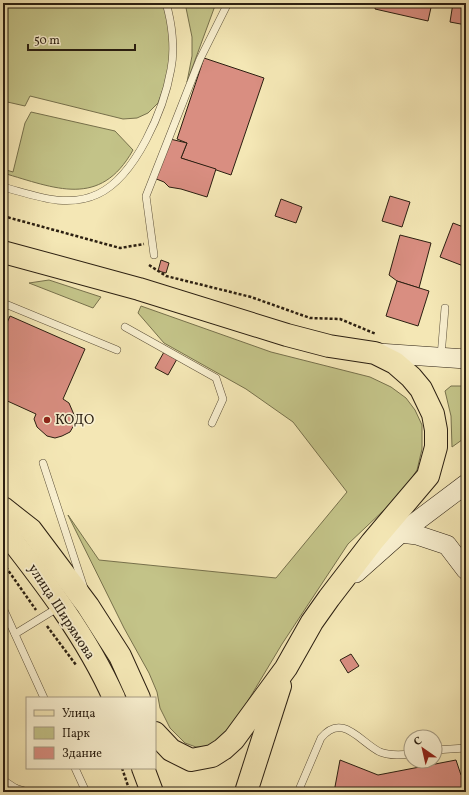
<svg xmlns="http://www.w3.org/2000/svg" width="469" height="795" viewBox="0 0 469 795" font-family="Vollkorn,serif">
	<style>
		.green { fill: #c3c388; stroke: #77714c }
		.building { fill: #d98e81; stroke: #2b1f11 }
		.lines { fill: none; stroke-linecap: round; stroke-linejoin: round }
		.lane-casing { stroke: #5d513a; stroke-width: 8 }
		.secondary-casing { stroke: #2b1f11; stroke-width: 20 }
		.primary-casing { stroke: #2b1f11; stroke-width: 24 }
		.path { stroke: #2b1f11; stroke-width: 2.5; stroke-dasharray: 3 2; stroke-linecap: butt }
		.lane { stroke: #f8efcf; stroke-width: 7 }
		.secondary { stroke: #f8efcf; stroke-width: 19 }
		.primary { stroke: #f4e7b5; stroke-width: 22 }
		.poi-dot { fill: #8f2418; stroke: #f8efcf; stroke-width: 1.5 }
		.labels { text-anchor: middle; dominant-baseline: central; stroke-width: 3.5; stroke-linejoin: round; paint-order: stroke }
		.poi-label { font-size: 14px; fill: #2b1f11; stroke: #f8efcf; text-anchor: start }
		.street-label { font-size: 14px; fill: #2b1f11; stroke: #f8efcf }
	</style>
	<rect width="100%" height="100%" fill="#f4e7b5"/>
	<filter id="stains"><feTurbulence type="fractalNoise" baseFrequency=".005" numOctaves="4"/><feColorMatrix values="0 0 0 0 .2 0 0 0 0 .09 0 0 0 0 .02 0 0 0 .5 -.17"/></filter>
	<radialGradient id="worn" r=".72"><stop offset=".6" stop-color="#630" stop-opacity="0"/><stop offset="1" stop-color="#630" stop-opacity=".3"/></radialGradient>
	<!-- green -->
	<g class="green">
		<path d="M3,3H164L170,36V70L158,103L148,113L137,118L123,119L30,96L25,106L3,101Z"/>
		<path d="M185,3H216L187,82L192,56V37Z"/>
		<path d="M31,112L115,131L133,150C100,209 55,188 3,173V169L13,172L25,123Z"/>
		<path d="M49,280L101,297L93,308L29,283Z"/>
		<path d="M141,306L271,352L370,377L391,387L406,398L415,410L422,425V449L417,470L402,493L348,544L282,644L228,734L208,747H196L185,743L170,728L160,708L157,692L149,673L124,628L68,515L99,560L276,578L347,492L293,422L246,389L164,343L138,313Z"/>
		<path d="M451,386H466V437L452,447L451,416L445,391Z"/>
	</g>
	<!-- building -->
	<g class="building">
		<path d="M376,3H432L428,21L375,9Z"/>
		<path d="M453,3H466V25L450,22Z"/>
		<path d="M204,58L264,78L231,175L181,158L187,143L177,139Z"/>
		<path d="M170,139L187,143L181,158L216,169L207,197L181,189L169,187L164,182L154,178Z"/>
		<path d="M390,196L410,202L402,227L382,221Z"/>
		<path d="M281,199L302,207L296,223L275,216Z"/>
		<path d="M453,223L466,228V267L440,257Z"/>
		<path d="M400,235L431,243L419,288L397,281L389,275Z"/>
		<path d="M161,260L169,263L166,273L158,271Z"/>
		<path d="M397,281L429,291L418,326L386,316Z"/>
		<path d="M10,316L85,349L63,399L69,403L75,417L74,425L70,432L62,436L55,438L47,436L37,427L34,419L36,414L3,399V332Z"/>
		<path d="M164,352L177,359L168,375L155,368Z"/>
		<path d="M351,654L359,666L348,673L340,660Z"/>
		<path d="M340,760L378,775L456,760L461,775L466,774V792H334Z"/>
	</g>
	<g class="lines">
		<defs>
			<g id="lane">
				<path d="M3,187C34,195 66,209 98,194C136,176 164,109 171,69C175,49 172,23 166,3"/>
				<path d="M154,255L146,196L200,59L228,3"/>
				<path d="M3,303L117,350"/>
				<path d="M125,327L216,378L223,399L212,423"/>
				<path d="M441,356L445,308"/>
				<path d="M43,463L84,588"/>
				<path d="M3,608L44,698"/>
				<path d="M15,634L59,607"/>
				<path d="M435,750L466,748"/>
				<path d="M75,768L86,792"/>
				<path d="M3,780L15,788L28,792"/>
				<path d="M3,789L15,788"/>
				<path d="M298,792L321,738C342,712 360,742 380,752C390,756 401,755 411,754"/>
			</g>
			<g id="secondary">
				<path d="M378,353L466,359"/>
				<path d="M401,533L417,535L447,545L466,570"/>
				<path d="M356,573L401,533L466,484"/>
			</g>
			<g id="primary">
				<path d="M3,252L139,289L287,335L329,346L375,353L395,363L411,377L421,389L433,414L436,430V447L428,476L372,542L329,598L312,622L286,668L234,739L223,749L212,756L191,760L171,750L155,733"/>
				<path d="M3,508L31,530L88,606L120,656L139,698"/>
				<path d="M3,529C44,581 87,637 114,698"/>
				<path d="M143,768L152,792"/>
				<path d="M246,792L280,686"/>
			</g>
		</defs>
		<!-- lane casing -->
		<use href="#lane" class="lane-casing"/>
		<!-- secondary casing -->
		<use href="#secondary" class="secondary-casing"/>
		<!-- primary casing -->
		<use href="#primary" class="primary-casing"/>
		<!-- path -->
		<g class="path">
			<path d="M3,216L120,248L144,244"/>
			<path d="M149,265L166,276L251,297L310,318L340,319L376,334"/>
			<path d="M3,563L36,610"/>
			<path d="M47,626L76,665"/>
			<path d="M122,768L130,792"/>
		</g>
		<!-- lane -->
		<use href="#lane" class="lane"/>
		<!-- secondary -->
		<use href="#secondary" class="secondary"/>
		<!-- primary -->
		<use href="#primary" class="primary"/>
	</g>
	<!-- markers -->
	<circle class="poi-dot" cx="47" cy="420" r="4"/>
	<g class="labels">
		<!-- poi labels -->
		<g class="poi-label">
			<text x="55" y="420">КОДО</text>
		</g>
		<!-- street labels -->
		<g class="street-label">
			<text transform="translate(61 612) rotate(57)">улица Ширямова</text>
		</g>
	</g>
	<!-- margin -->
	<rect width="469" height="795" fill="none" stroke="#f4e7b5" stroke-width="16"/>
	<rect x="4" y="4" width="461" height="787" fill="none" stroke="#2b1f11" stroke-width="2"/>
	<rect x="8" y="8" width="453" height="779" fill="none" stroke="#2b1f11"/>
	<!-- legend -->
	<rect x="26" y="697" width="130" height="72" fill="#f8efcf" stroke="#a69c83"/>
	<rect x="34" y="710" width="20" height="6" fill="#f4e7b5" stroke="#a69c83"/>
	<text x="62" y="717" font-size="12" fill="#2b1f11">Улица</text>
	<rect x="34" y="727" width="20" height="12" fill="#c3c388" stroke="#a69c83"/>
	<text x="62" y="737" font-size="12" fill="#2b1f11">Парк</text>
	<rect x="34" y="747" width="20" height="12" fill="#d98e81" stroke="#a69c83"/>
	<text x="62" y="757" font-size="12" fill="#2b1f11">Здание</text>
	<!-- north arrow -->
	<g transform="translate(423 749) rotate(326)"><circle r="19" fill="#f8efcf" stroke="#a69c83"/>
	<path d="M0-3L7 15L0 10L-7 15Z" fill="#8f2418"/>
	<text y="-6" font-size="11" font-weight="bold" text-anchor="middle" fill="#2b1f11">С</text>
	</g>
	<!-- scale -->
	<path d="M28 44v6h107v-6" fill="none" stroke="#2b1f11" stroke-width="2"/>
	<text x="34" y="44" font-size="12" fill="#2b1f11" stroke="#f8efcf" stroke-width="3" paint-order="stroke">50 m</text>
	<rect width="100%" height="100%" filter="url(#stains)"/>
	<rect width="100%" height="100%" fill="url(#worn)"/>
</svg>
